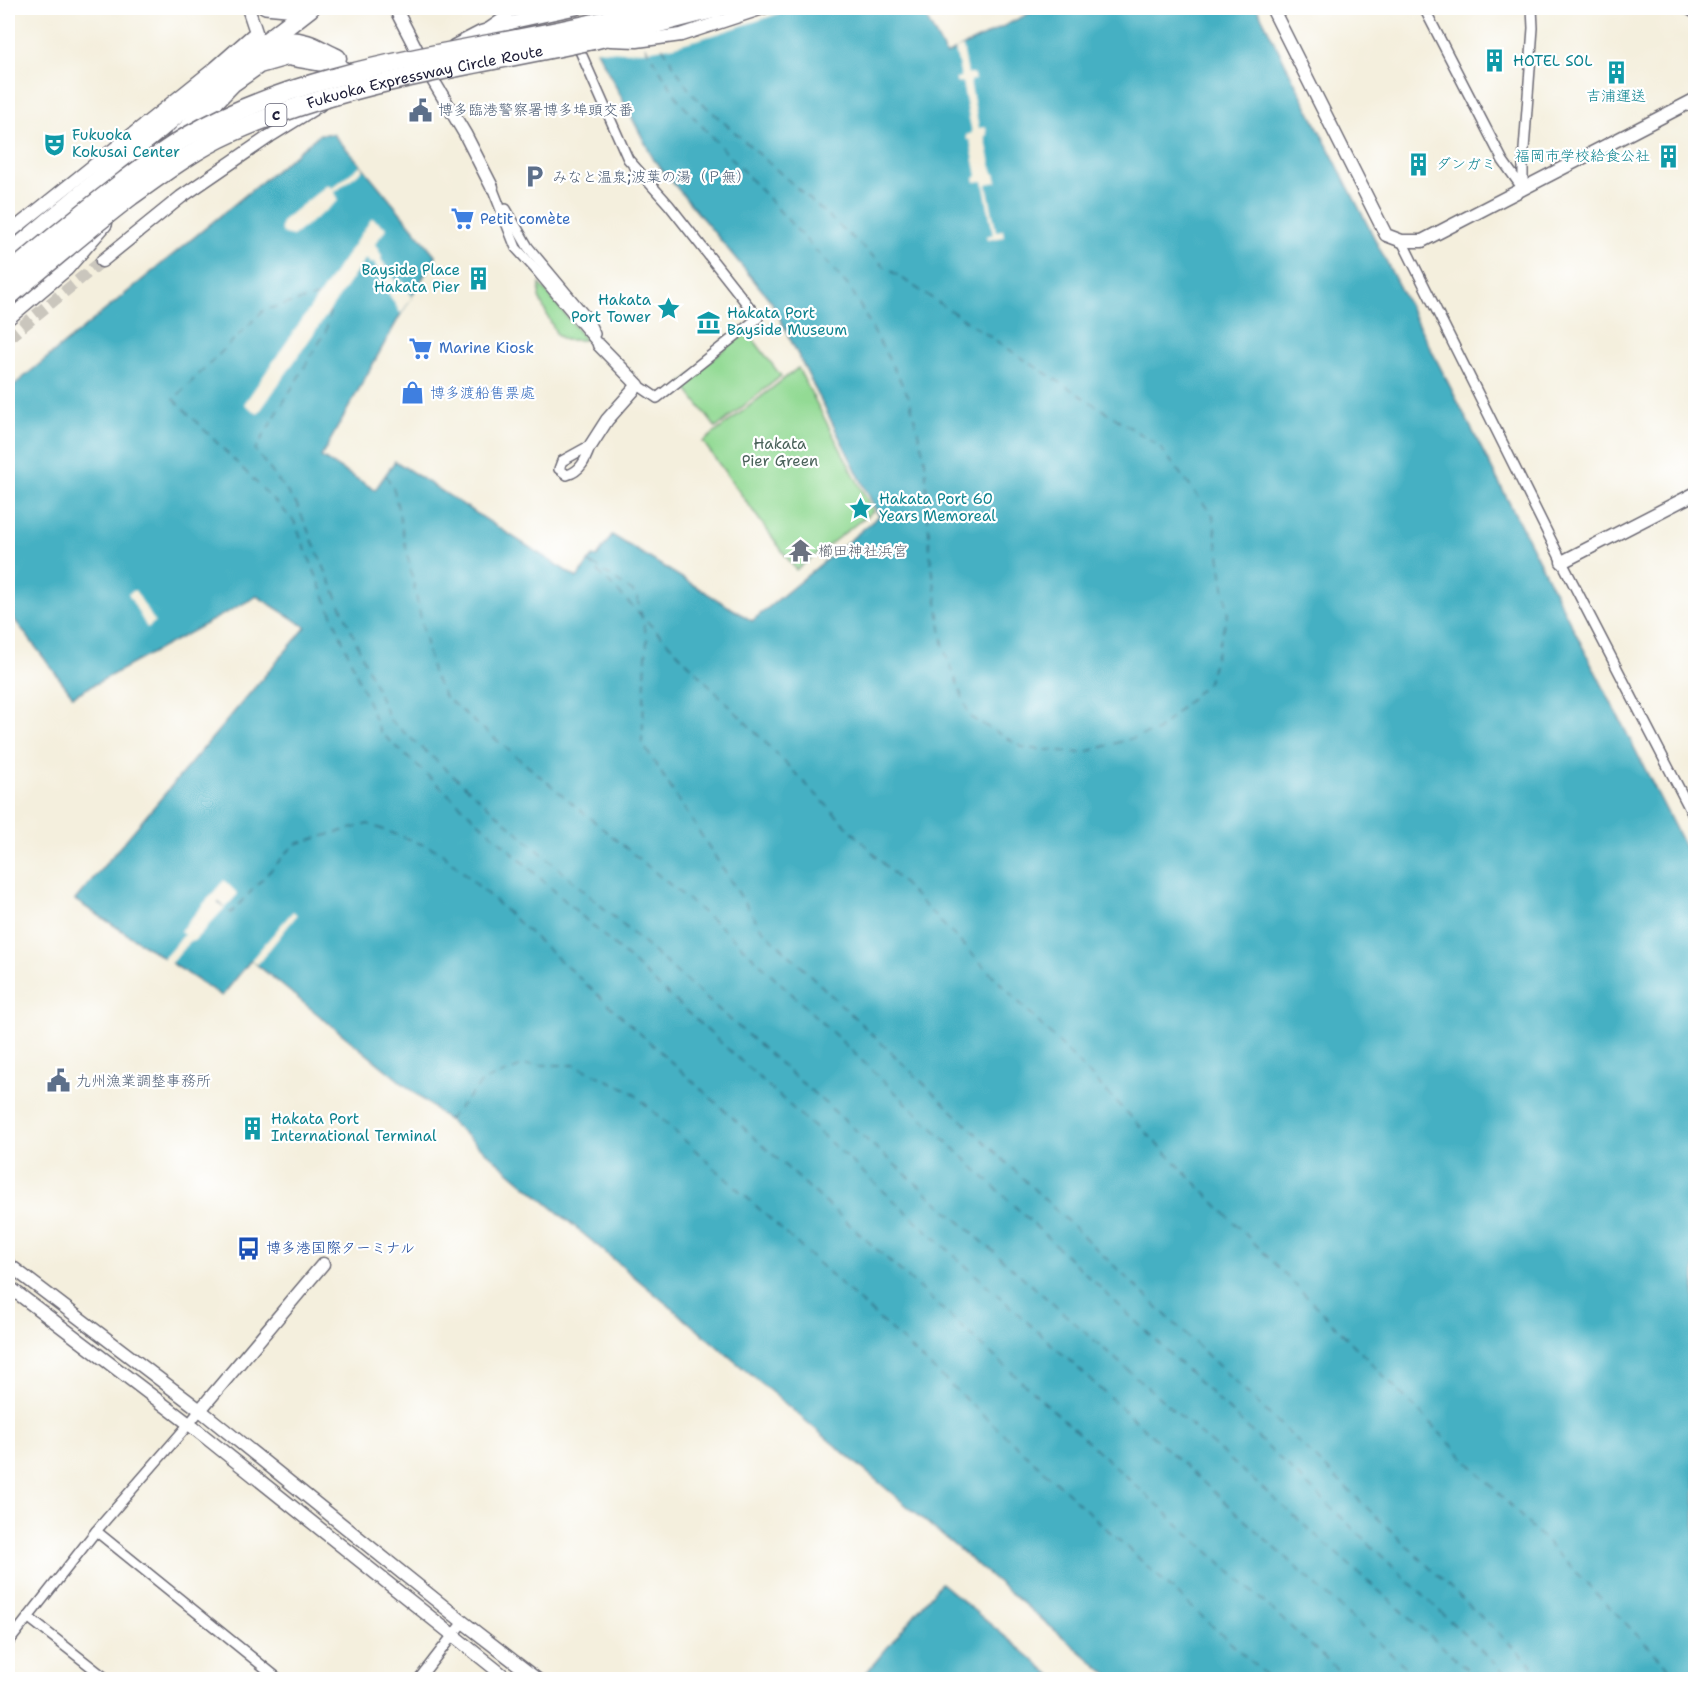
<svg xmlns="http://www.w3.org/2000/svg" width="1703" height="1687" viewBox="0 0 1703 1687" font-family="'Shantell Sans','Klee One',sans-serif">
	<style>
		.green { fill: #93da94; stroke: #5a7e68; stroke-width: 1.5 }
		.water { fill: #45b0c3; stroke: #34697f; stroke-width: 1.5 }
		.pier { fill: #f4efdd }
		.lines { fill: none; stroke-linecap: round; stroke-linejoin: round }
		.ferry { stroke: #326278; stroke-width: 1.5; stroke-dasharray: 8 6; stroke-linecap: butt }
		.tertiary-tunnel { stroke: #cac6bd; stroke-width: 12; stroke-dasharray: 12 6; stroke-linecap: butt }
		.minor-casing { stroke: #6c6a74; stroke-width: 12 }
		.tertiary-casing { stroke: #6c6a74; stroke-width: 15 }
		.motorway-casing { stroke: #6c6a74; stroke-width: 21 }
		.minor { stroke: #fff; stroke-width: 9 }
		.tertiary { stroke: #fff; stroke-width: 12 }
		.motorway { stroke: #fff; stroke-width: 18 }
		.motorway-bridge-casing { stroke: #6c6a74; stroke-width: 21; stroke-linecap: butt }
		.motorway-bridge { stroke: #fff; stroke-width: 18 }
		.labels { text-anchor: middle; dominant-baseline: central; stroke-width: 4.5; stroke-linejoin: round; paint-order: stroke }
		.shield { fill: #fff; stroke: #646476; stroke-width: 1.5 }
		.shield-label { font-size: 14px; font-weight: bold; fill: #22223b }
		.culture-label { font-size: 15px; fill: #0d838f; stroke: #fff; text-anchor: start }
		.street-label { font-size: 15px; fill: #22223b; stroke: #fff }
		.service-label { font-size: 15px; fill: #4e5e75; stroke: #fff; text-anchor: start }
		.shop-label { font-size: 15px; fill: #366cbe; stroke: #fff; text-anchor: start }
		.park-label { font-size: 15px; fill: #4a625a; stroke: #fff }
		.worship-label { font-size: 15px; fill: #5b616d; stroke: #fff; text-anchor: start }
		.transit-label { font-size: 15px; fill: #164399; stroke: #fff; text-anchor: start }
	</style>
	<rect width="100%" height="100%" fill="#fff"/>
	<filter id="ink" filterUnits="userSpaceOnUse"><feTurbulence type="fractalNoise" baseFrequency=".0167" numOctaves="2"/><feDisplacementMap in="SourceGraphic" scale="12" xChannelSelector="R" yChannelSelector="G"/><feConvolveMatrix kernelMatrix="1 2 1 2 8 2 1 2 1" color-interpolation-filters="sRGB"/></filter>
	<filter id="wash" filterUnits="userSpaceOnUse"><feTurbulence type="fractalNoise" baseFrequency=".008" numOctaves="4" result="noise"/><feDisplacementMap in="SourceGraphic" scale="24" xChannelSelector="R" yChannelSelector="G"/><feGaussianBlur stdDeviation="1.35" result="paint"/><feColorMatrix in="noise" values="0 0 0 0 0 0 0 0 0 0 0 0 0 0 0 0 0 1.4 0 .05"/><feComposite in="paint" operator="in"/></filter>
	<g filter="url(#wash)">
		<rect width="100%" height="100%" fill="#f4efdd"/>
		<!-- green -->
		<g class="green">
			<path d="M540,284L586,340H565L557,335L539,298Z"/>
			<path d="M747,331L781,376L716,428L682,383Z"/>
			<path d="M798,368L873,511L796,570L703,442Z"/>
		</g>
		<!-- water -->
		<g class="water">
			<path d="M575,8H921L946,55L1040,8H1257L1695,867V1679H1113L448,1120L251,960L222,996L75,900L306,627L257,596L73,696L8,611V390L320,134H333L361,165L436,256L401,314L321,457L375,490L395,461L577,578L593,556L597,557L612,535L752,621L879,516L771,301L654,160Z"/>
			<path d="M941,1583L1056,1679H861Z"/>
		</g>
		<!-- pier -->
		<g class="pier">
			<path d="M572,8H796L717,34L675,46L646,51L623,52L594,50Z"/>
			<path d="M963,47L968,74L973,73L975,80L970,81L979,128L986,127L987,135L985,136L993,173H995L997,182L987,184L996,231L1003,230L1004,237L988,240L987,236L993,234L983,181L975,182L974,177L977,176L970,140H967L966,135L972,133L962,82L956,83V78L961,77L955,49Z"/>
			<path d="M361,165L364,169L335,192L338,201L293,236L284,234L281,231V225L283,220L326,186H330L332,188Z"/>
			<path d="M372,218L387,228L375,244L382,256L381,259L396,282L402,280L412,297L401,314L385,288L388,287L374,263L370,264L366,258L258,414L244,404Z"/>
			<path d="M135,590L155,622L147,628L128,594Z"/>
			<path d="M224,880L238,894L194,941L191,940L169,965L162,960L184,935L180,931Z"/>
			<path d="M293,911L297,915L257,965L251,960Z"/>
		</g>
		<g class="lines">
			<!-- ferry -->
			<g class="ferry">
				<path d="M645,46L680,102L851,289L909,397L925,460L930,553L944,649L970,717L1024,748L1082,753L1157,731L1208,682L1228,613L1213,516L1159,446L1022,358L885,267L691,93L660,43"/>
				<path d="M318,296L264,310L174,399L294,521L380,732L1420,1680"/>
				<path d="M330,311L326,331L255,450L297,505L390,720L1480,1680"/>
				<path d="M386,475L394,490L432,672L445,697L729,934L1512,1680"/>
				<path d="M588,561L1681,1680"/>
				<path d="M593,564L636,594L647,638L642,743L761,928L1547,1680"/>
				<path d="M218,902L231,913L295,844L368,824L440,851L1349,1680"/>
				<path d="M448,1120L483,1081L525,1065H575L631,1091L1271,1680"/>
			</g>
		</g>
	</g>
	<g filter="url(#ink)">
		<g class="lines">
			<!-- tertiary-tunnel -->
			<path class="tertiary-tunnel" d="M8,338L102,261"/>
			<defs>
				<g id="minor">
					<path d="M263,8L265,9L286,11L290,8"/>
					<path d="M1424,8L1503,161L1523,189V163L1533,28L1532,8"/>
					<path d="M1686,8L1696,14"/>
					<path d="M488,28L517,8"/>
					<path d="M576,42L628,159L669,205L758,318L657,398L638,385"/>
					<path d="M492,187L516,248L537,271L599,345"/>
					<path d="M506,209L528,247L588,319L595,334"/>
					<path d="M1402,241L1562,562L1696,821"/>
					<path d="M591,445C586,458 582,471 567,475L559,469L562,461Z"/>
					<path d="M96,1531L280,1680"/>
					<path d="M29,1618L108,1680"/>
					<path d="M8,1643L96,1531L189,1424L200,1410"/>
					<path d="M418,1680L463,1622"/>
				</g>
				<g id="tertiary">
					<path d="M395,8L427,70L465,134L492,187"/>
					<path d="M1272,8L1386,235L1402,241H1422L1696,99"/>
					<path d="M610,40L637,41L681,35L763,8"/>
					<path d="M454,46L481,32L518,21L578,8"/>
					<path d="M8,234L215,68L256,32L248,8"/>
					<path d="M102,261L181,197L270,136L320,105"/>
					<path d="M591,445L607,420L638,385L599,345"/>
					<path d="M1562,562L1696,493"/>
					<path d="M8,1264L200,1410L463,1622L538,1680"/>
					<path d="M8,1286L189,1424L509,1680"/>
					<path d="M200,1410L323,1264"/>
				</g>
				<g id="motorway">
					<path d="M586,25L654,8"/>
					<path d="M593,40L717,8"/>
					<path d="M265,47C276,40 294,40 307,44C317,47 327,54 337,58"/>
					<path d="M175,142L232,83L259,64L287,56L322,62L358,77"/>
					<path d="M8,256L226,73L310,8"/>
					<path d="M8,315L65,267L103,223"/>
				</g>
			</defs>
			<!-- minor casing -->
			<use href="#minor" class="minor-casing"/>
			<!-- tertiary casing -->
			<use href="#tertiary" class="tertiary-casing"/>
			<!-- motorway casing -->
			<use href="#motorway" class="motorway-casing"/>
			<!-- minor -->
			<use href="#minor" class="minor"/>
			<!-- tertiary -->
			<use href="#tertiary" class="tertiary"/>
			<!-- motorway -->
			<use href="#motorway" class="motorway"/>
			<defs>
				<g id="motorway-bridge">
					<path d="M8,275C46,243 85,211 124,181C145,165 165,149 188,136C307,67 454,54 586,25"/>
					<path id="s1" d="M8,297C48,263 89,228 131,196C163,173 195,149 231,133C345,81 472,67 593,40"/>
				</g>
			</defs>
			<!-- motorway-bridge casing -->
			<use href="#motorway-bridge" class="motorway-bridge-casing"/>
			<!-- motorway-bridge -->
			<use href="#motorway-bridge" class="motorway-bridge"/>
		</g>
	</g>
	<!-- icons -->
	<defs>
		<symbol id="building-bare" viewBox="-9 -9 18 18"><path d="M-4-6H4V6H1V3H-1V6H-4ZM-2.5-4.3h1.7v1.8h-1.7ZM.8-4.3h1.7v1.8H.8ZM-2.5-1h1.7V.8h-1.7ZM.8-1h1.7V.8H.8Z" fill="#0f9aa8" stroke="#fff" stroke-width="2.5" paint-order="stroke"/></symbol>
		<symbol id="civic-bare" viewBox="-9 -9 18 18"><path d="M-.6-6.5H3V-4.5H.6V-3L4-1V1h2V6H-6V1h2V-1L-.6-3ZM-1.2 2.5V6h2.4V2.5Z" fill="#5c6f8a" stroke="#fff" stroke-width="2.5" paint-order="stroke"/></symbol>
		<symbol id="theatre-bare" viewBox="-9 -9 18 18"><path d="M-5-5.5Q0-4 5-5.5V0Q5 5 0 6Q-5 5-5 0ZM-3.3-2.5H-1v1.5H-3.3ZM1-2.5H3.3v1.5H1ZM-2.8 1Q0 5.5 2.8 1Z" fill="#0f9aa8" stroke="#fff" stroke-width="2.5" paint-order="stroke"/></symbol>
		<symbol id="parking-bare" viewBox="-9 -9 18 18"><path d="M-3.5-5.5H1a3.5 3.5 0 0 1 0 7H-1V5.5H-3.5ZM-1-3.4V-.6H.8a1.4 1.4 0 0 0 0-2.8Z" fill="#5c6f8a" stroke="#fff" stroke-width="2.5" paint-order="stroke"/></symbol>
		<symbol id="supermarket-bare" viewBox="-9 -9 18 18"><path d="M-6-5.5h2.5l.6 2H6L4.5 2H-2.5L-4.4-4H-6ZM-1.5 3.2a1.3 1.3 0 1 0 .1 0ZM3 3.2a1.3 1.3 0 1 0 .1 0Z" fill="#3f7fe0" stroke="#fff" stroke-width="2.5" paint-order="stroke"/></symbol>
		<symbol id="sight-bare" viewBox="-9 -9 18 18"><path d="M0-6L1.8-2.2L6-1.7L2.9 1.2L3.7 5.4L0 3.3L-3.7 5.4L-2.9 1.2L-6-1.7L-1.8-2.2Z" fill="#0f9aa8" stroke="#fff" stroke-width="2.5" paint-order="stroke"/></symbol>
		<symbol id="museum-bare" viewBox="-9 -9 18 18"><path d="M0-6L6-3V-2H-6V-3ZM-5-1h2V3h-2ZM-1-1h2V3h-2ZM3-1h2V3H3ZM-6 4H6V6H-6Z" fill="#0f9aa8" stroke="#fff" stroke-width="2.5" paint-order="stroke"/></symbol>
		<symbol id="shop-bare" viewBox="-9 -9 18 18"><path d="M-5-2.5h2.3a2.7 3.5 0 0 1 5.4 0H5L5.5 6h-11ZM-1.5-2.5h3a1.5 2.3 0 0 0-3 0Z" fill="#3f7fe0" stroke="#fff" stroke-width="2.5" paint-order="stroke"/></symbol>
		<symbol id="temple-bare" viewBox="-9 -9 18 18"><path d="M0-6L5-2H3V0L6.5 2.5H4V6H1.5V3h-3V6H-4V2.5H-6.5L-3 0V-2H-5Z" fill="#6b7280" stroke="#fff" stroke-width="2.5" paint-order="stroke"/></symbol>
		<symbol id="bus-bare" viewBox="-9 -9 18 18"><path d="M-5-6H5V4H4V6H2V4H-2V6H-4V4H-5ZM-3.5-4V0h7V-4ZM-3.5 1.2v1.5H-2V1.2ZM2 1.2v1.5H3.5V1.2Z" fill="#1a4fb4" stroke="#fff" stroke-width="2.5" paint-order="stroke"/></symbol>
	</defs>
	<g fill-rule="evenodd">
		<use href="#building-bare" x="1478" y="44" width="33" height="33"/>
		<use href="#building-bare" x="1600" y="56" width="33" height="33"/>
		<use href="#civic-bare" x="404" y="94" width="33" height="33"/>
		<use href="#theatre-bare" x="38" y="128" width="33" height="33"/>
		<use href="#building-bare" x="1652" y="140" width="33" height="33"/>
		<use href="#building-bare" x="1402" y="148" width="33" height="33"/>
		<use href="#parking-bare" x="518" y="160" width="33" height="33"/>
		<use href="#supermarket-bare" x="446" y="202" width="33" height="33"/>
		<use href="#building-bare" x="462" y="262" width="33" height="33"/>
		<use href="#sight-bare" x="652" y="292" width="33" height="33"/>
		<use href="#museum-bare" x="692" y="306" width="33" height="33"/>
		<use href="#supermarket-bare" x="404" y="332" width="33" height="33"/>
		<use href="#shop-bare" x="396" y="376" width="33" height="33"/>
		<use href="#sight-bare" x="844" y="492" width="33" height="33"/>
		<use href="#temple-bare" x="784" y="534" width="33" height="33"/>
		<use href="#civic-bare" x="42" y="1064" width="33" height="33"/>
		<use href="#building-bare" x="236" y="1112" width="33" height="33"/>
		<use href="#bus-bare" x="232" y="1232" width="33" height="33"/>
	</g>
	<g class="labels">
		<!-- shield labels -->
		<rect class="shield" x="265.5" y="104" width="21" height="22" rx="4.5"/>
		<g class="shield-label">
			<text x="276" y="115">C</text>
		</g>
		<!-- culture labels -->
		<g class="culture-label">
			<text x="1513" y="61">HOTEL SOL</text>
			<text x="1616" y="96" text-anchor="middle">吉浦運送</text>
			<text x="72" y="135">Fukuoka<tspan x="72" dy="17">Kokusai Center</tspan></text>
			<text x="1650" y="156" text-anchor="end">福岡市学校給食公社</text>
			<text x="1436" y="164">ダンガミ</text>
			<text x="460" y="270" text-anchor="end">Bayside Place<tspan x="460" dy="17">Hakata Pier</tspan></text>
			<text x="651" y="300" text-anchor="end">Hakata<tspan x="651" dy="17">Port Tower</tspan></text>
			<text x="727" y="313">Hakata Port<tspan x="727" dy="17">Bayside Museum</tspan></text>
			<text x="879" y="499">Hakata Port 60<tspan x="879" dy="17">Years Memoreal</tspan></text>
			<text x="271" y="1119">Hakata Port<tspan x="271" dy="17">International Terminal</tspan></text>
		</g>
		<!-- street labels -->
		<g class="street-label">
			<text stroke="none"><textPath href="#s1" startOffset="480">Fukuoka Expressway Circle Route</textPath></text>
		</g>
		<!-- service labels -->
		<g class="service-label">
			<text x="438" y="110">博多臨港警察署博多埠頭交番</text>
			<text x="552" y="177">みなと温泉;波葉の湯（Ｐ無）</text>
			<text x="76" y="1081">九州漁業調整事務所</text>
		</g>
		<!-- shop labels -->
		<g class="shop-label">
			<text x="480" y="219">Petit comète</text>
			<text x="439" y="348">Marine Kiosk</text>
			<text x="430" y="393">博多渡船售票處</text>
		</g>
		<!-- park labels -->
		<g class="park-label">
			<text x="780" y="444">Hakata<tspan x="780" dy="17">Pier Green</tspan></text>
		</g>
		<!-- worship labels -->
		<g class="worship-label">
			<text x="818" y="551">櫛田神社浜宮</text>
		</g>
		<!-- transit labels -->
		<g class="transit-label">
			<text x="266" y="1248">博多港国際ターミナル</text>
		</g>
	</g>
	<!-- margin -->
	<rect width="1703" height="1687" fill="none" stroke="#fff" stroke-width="30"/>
</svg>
